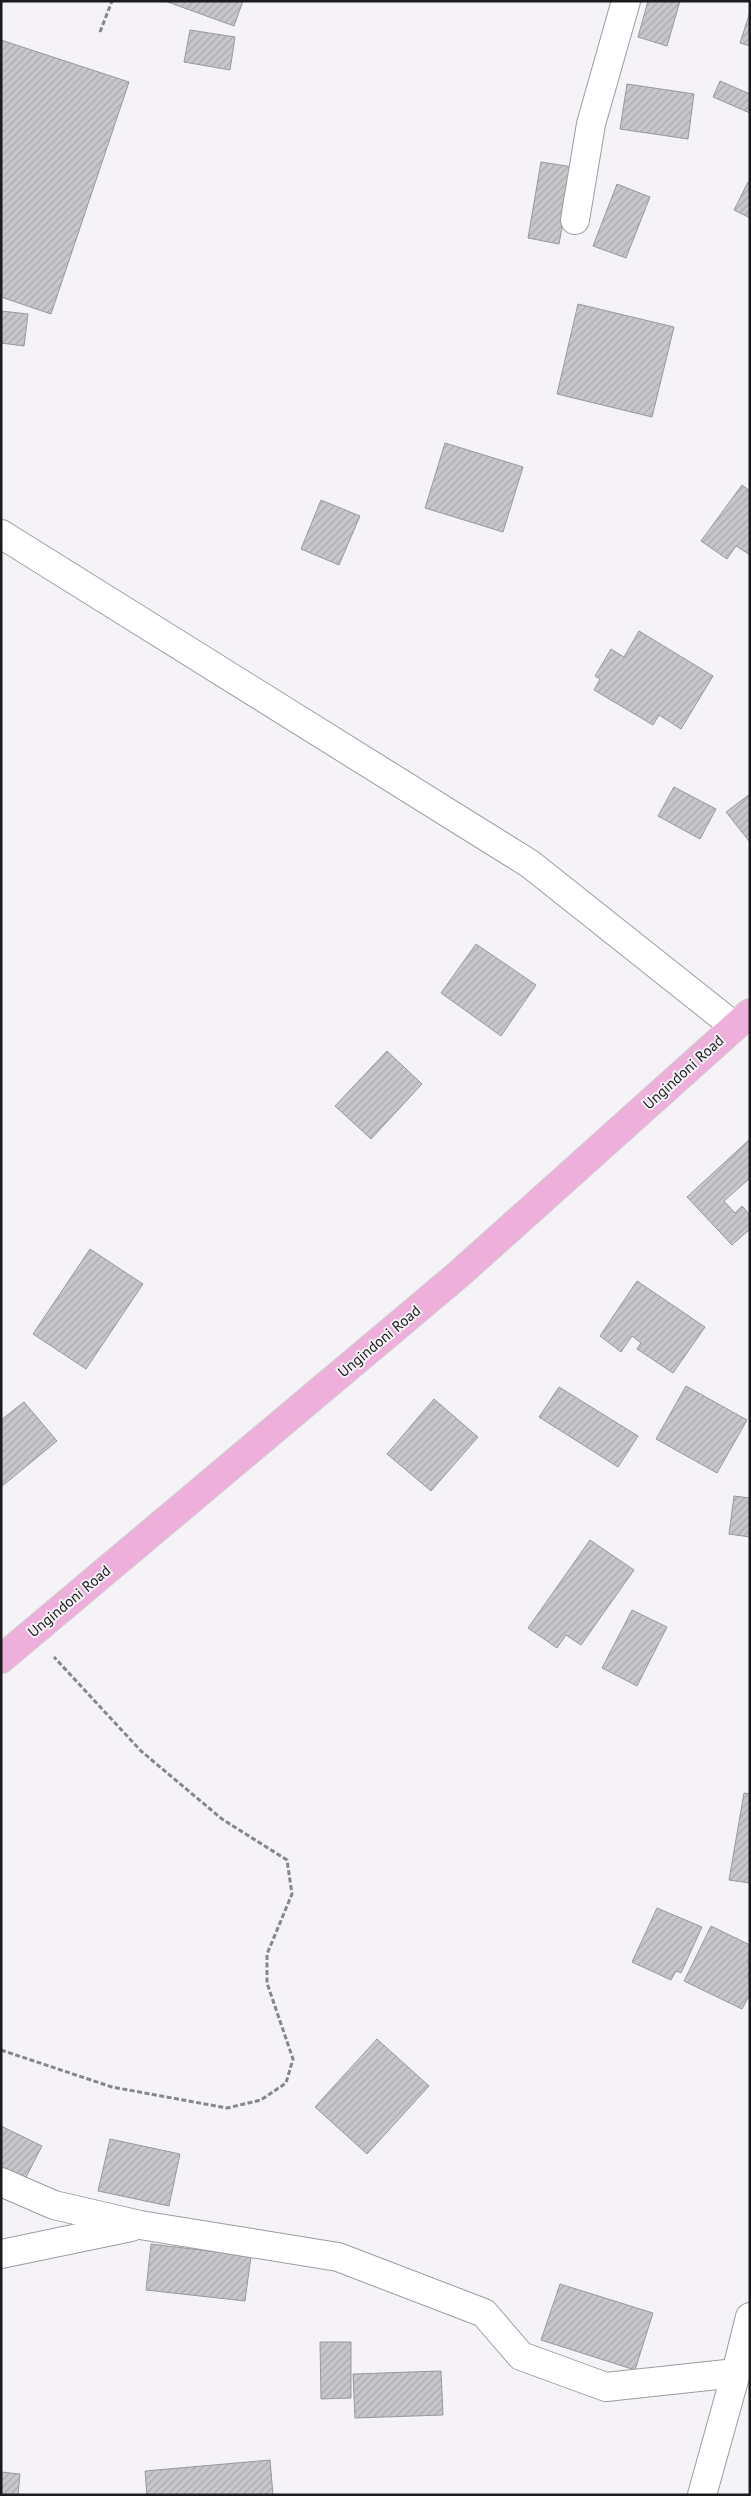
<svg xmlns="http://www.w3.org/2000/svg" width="751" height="2496" viewBox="0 0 751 2496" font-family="'PT Sans',sans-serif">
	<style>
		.building { fill: url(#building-hatch); stroke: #98999d }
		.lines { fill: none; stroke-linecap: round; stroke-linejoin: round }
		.minor-casing { stroke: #9d9b9f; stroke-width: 30 }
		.major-casing { stroke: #d1d1d2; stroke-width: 30 }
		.path { stroke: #878689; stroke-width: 3; stroke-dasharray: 5 2.5; stroke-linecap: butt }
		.minor { stroke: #fff; stroke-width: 28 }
		.major { stroke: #eeafdb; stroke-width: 28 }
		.labels { text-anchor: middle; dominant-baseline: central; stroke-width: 4; stroke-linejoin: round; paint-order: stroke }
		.street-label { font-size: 15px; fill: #1b1b1c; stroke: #f5f3f8 }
	</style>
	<defs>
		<pattern id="building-hatch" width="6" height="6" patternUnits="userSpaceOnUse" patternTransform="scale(1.25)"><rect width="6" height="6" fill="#c6c7cb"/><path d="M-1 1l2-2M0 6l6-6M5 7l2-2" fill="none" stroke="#aaaaae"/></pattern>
	</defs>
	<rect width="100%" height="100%" fill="#f5f3f8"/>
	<!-- building -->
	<g class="building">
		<path d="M165,1H243L234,26Z"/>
		<path d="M648,1H680L667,46L638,37Z"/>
		<path d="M750,12V46L740,43Z"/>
		<path d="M190,30L235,37L230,70L184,62Z"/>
		<path d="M1,40L129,82L51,314L1,297Z"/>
		<path d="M720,81L750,94V113L713,97Z"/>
		<path d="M627,84L694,94L688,139L620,129Z"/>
		<path d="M541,162L573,167L559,244L528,238Z"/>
		<path d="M748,182L750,183V218L734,210Z"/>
		<path d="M617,184L650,197L626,258L593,246Z"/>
		<path d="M578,304L674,327L652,417L557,394Z"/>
		<path d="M1,311L28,314L24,346L1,343Z"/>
		<path d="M445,443L523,467L503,532L425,508Z"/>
		<path d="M742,485L750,491V555L736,546L727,559L701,541Z"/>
		<path d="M321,500L360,516L339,565L301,549Z"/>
		<path d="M639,631L713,676L681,729L659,715L653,725L594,690L600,679L595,676L611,649L624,657Z"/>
		<path d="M674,787L716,809L700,839L658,816Z"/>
		<path d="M750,794V841H749L726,812Z"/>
		<path d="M476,944L536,985L501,1036L441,993Z"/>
		<path d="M387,1051L422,1084L371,1139L335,1106Z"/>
		<path d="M750,1139V1178L724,1201L735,1213L742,1206L750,1215V1229L732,1245L687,1197Z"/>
		<path d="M90,1249L143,1284L86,1369L33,1334Z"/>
		<path d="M637,1281L705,1327L673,1373L637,1349L641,1343L632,1336L621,1352L600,1336Z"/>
		<path d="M686,1386L747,1420L717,1473L656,1439Z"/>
		<path d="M559,1387L638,1436L618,1467L539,1417Z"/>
		<path d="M434,1399L478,1437L431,1491L387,1454Z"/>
		<path d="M24,1402L57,1441L1,1487V1420Z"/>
		<path d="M734,1496L750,1498V1537L729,1534Z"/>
		<path d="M590,1540L634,1570L581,1645L566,1635L557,1648L528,1628Z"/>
		<path d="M632,1610L667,1627L637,1686L602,1668Z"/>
		<path d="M744,1793L750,1794V1883L729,1880Z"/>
		<path d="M657,1908L702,1927L681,1973L676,1971L671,1980L632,1962Z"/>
		<path d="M711,1926L750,1945L748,1962L750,1971L747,1977L750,1979V1994L742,2009L684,1981Z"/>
		<path d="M377,2039L429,2086L367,2154L315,2107Z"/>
		<path d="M1,2126L42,2146L25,2179L1,2167Z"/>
		<path d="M110,2139L180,2154L169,2206L98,2191Z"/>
		<path d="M151,2244L251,2256L245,2301L146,2290Z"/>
		<path d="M560,2284L653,2313L635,2370L541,2340Z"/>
		<path d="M320,2342H351V2398L321,2399Z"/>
		<path d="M441,2371L443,2415L355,2418L353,2374Z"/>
		<path d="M270,2460L273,2495H147L145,2471Z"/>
		<path d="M1,2472L20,2474L18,2495H1Z"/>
	</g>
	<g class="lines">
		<defs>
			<g id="minor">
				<path d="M575,220L591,124L626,1"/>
				<path d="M1,534L530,864L734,1026"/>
				<path d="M1,2182L54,2205L140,2225L338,2257L484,2313L521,2356L606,2387L736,2373"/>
				<path d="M1,2254L131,2227"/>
				<path d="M702,2495L736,2373L750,2317"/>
			</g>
			<path id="major" d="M1,1659L459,1274L750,1013"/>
		</defs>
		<!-- minor casing -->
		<use href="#minor" class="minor-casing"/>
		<!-- major casing -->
		<use href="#major" class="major-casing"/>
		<!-- path -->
		<g class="path">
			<path d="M100,32L112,1"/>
			<path d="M1,2050L112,2087L227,2108L261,2100L286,2083L293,2059L267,1983V1954L292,1894L287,1860L222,1819L141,1751L54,1657"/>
		</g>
		<!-- minor -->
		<use href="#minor" class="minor"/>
		<!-- major -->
		<use href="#major" class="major"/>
	</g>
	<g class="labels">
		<!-- street labels -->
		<g class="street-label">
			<text transform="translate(683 1072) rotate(-42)">Ungindoni Road</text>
			<text transform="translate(379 1341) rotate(-40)">Ungindoni Road</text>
			<text transform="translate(69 1601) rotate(-40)">Ungindoni Road</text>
		</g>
	</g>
	<!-- border -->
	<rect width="751" height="2496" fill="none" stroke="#1b1b1c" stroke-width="5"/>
</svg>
